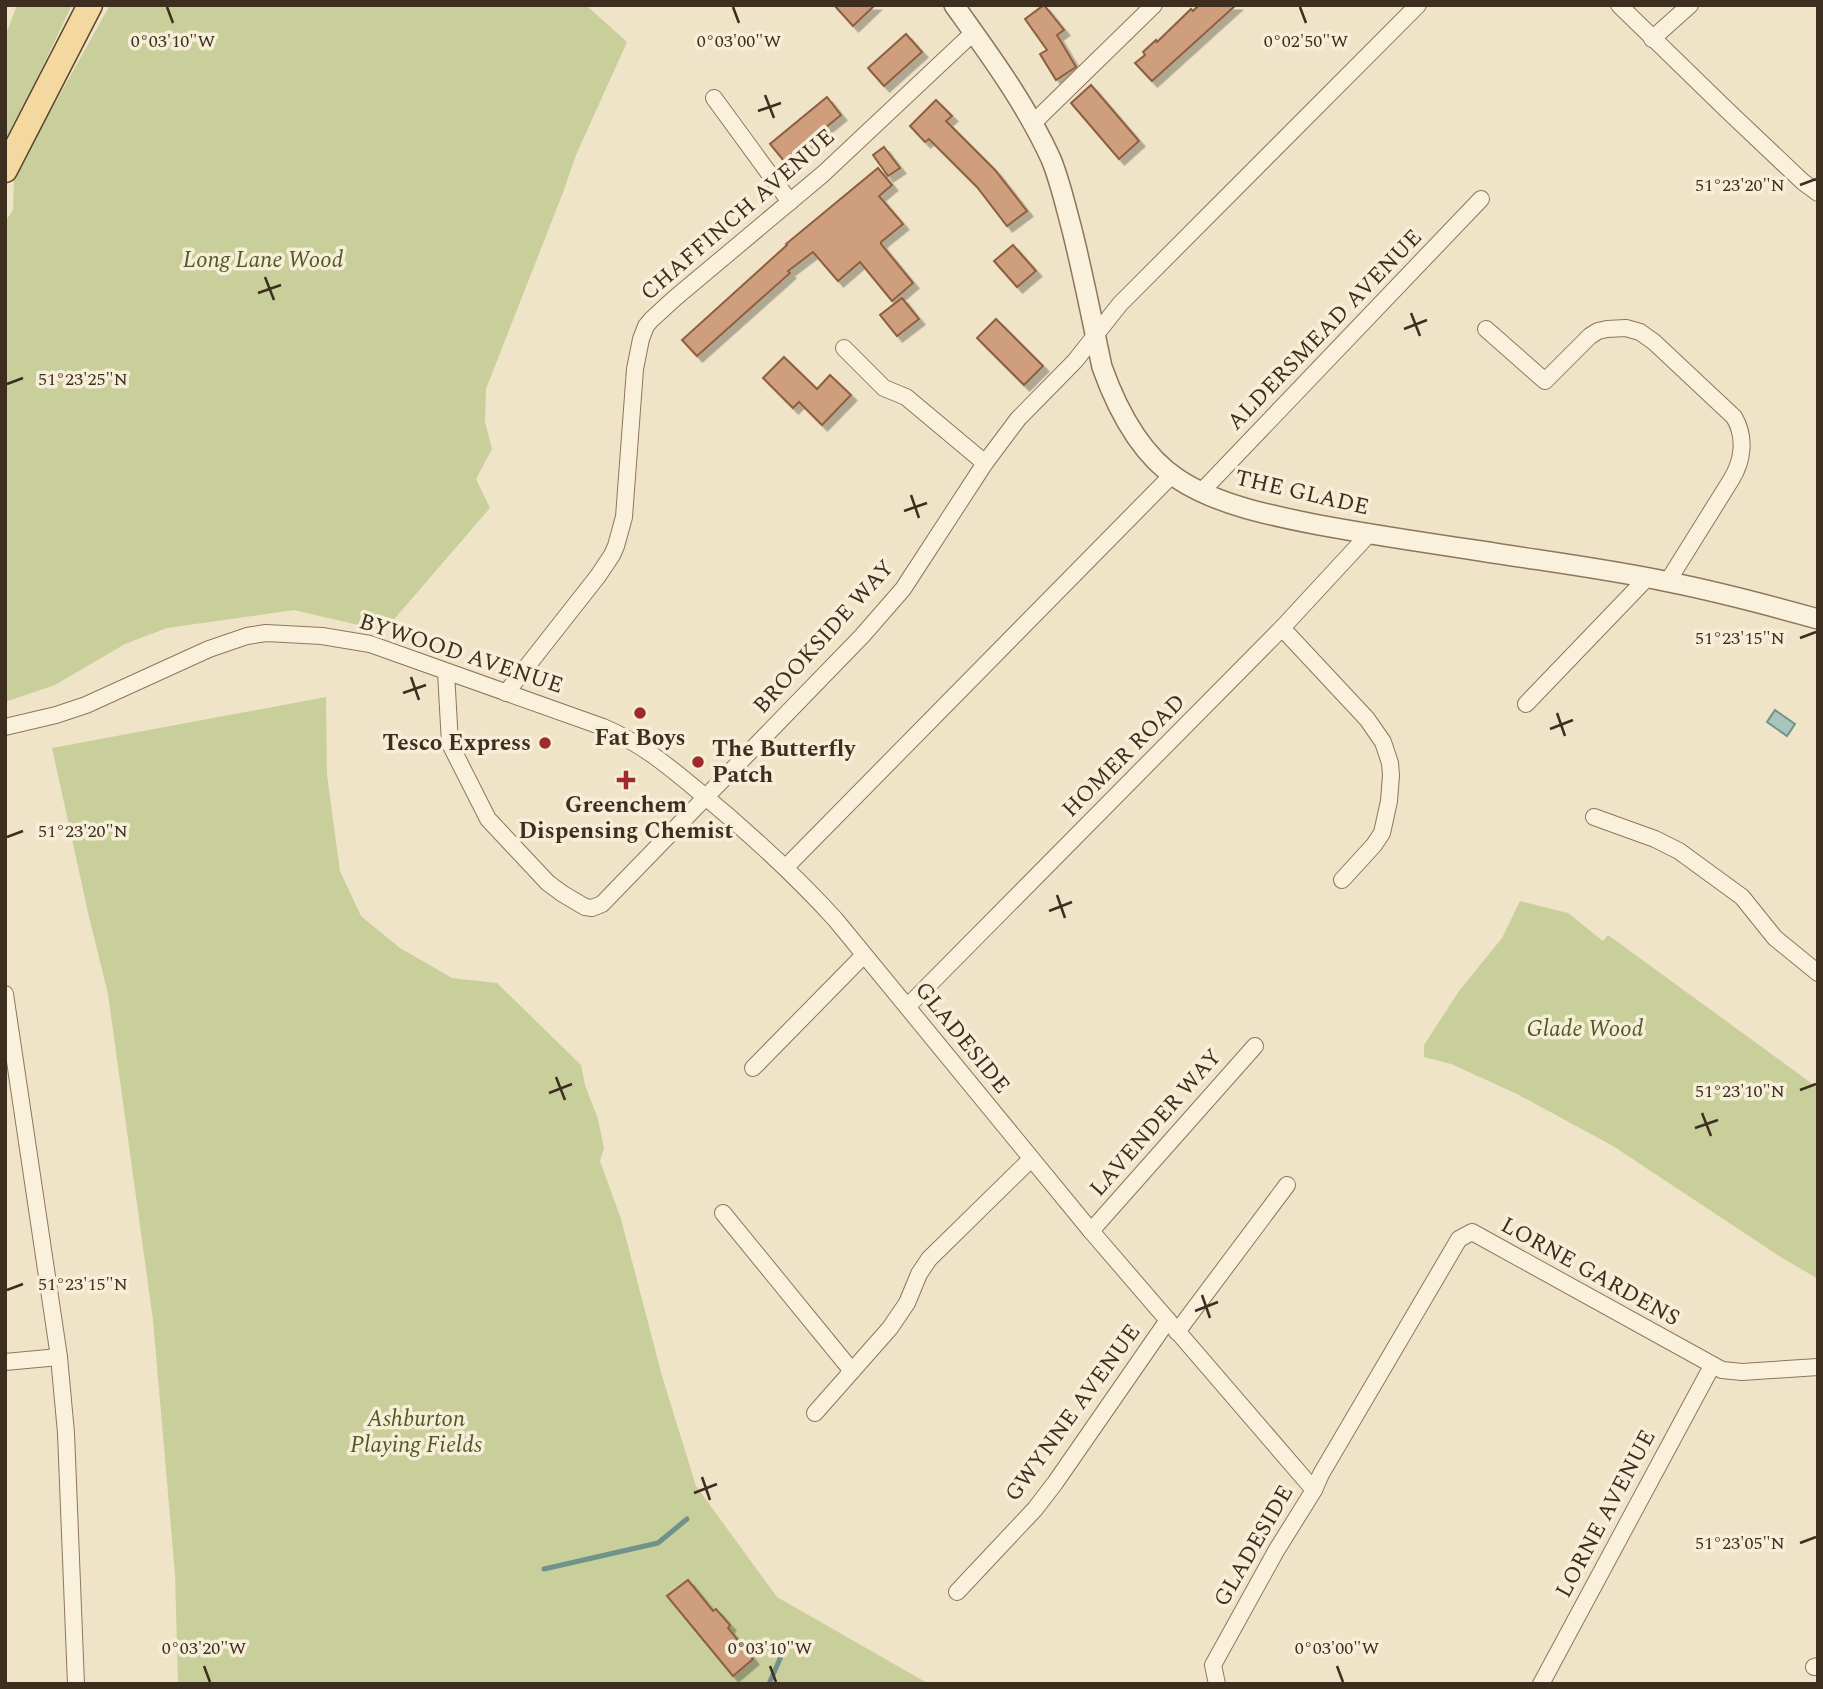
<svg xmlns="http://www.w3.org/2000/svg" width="1823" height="1689" viewBox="0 0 1823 1689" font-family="Spectral,serif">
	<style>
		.green { fill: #c9cf9b }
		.water { fill: #a9c4bc; stroke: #6f938a; stroke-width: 2 }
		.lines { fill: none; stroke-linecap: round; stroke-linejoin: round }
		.stream { stroke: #6f938a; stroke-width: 5 }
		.building { fill: #cf9f7d; stroke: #8d5f41; stroke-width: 2; filter: url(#shadow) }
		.minor-casing { stroke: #8d765c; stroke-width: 18 }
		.tertiary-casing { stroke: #8d765c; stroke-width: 22 }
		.primary-casing { stroke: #5b4430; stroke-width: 27 }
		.minor { stroke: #faf1dc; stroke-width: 16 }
		.tertiary { stroke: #faf1dc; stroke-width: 19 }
		.primary { stroke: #f3d9a0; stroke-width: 24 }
		.ticks { fill: none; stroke: #3d2e20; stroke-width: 2.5 }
		.poi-dot { fill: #9e2a2b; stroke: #f7eed8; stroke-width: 2.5 }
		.labels { text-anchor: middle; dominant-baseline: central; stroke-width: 7; stroke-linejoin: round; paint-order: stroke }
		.street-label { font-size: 23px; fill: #3d2e20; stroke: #f7eed8 }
		.park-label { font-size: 23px; font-style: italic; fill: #4d5a26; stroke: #f7eed8 }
		.poi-label { font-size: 23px; font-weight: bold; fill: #3d2e20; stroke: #f7eed8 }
		.ticks-label { font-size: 18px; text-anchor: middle; fill: #3d2e20; stroke: #f7eed8; stroke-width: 7; stroke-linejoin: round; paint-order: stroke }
	</style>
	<defs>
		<filter id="shadow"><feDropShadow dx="5.5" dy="5.5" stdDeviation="0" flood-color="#0004"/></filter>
	</defs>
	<rect width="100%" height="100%" fill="#f0e4c8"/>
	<!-- green -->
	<g class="green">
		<path d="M17,5H72L31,91L5,140V37Z"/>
		<path d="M110,5H586L627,42L576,155L564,190L486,389L485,422L492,449L476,479L490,508L384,631L294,610L167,628L125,644L55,685L5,702V222L13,210L14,176Z"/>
		<path d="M326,697L327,775L340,871L361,916L400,948L452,978L497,983L581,1065L585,1085L598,1119L604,1148L600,1161L621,1219L662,1376L696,1486L777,1597L929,1684H178L175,1574L153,1320L108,994L89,917L52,748Z"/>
		<path d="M1520,901L1568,913L1603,941L1608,935L1818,1088V1279L1779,1256L1613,1146L1517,1094L1451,1064L1424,1057V1045L1459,991L1502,938Z"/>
	</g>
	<!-- water -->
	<path class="water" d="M1775,710L1795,724L1787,736L1767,722Z"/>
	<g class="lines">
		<!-- stream -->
		<g class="stream">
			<path d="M544,1569L658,1543L687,1519"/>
			<path d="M769,1684L782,1654"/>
		</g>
	</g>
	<!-- building -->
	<g class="building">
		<path d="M834,5H875L853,26Z"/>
		<path d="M1044,5L1064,30L1057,35L1076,67L1056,80L1040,54L1047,50L1025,19Z"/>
		<path d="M1199,5H1236L1152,81L1135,63L1145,55L1143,52L1156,40L1157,42L1191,9L1193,11Z"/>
		<path d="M906,34L922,52L884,86L868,68Z"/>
		<path d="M1091,85L1139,141L1119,159L1071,103Z"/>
		<path d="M827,97L841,115L784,161L770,144Z"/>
		<path d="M936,100L952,116L946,121L995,170L1027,211L1007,226L977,187L929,139L925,142L910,126Z"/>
		<path d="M884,147L900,168L888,176L873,155Z"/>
		<path d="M878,168L892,185L879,196L903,224L881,242V244L913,283L892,301L860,262L838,281L813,252L788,271L790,273L697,356L682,340L787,245L786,244Z"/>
		<path d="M1013,245L1036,271L1017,287L994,261Z"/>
		<path d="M902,298L919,319L897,336L880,315Z"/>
		<path d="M996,319L1043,366L1024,385L977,338Z"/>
		<path d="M784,357L817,389L830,375L851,395L822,425L799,402L793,408L763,378Z"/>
		<path d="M688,1580L713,1611L716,1609L730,1625L728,1628L753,1659L733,1676L667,1596Z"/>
	</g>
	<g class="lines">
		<defs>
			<g id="minor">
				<path d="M1619,5L1729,112L1803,182L1818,193"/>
				<path d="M1652,39L1690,5"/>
				<path d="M714,98L790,202"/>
				<path d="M1032,124L1154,5"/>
				<path d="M1486,329L1545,381L1590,336L1598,331L1607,329L1626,328L1640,332L1654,342L1734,417C1746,437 1743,461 1731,480L1668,581"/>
				<path d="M844,348L884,388L906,397L985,463"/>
				<path d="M1202,491L1481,199"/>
				<path d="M1282,628L1367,719L1383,742L1390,763L1391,775L1389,801L1382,833L1374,845L1342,880"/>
				<path d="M446,672L450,744L488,819L548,883L563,894L585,907L592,908L602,904L862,636L903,589L985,463L1018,419L1075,361L1120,304L1418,5"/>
				<path d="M506,693L598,576L612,555L616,546L624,517L635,369L641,339L646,326L651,320L675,298L823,174L973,33"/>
				<path d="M1526,704L1647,578"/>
				<path d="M5,727L56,715L86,705L209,649L247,636L266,633L322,636L370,644L603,727C639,742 667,765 697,790C746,830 792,872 835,919L1091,1231L1314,1490L1276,1551L1213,1665L1217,1684"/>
				<path d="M1594,817L1655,839L1679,851L1742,897L1775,938L1818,973"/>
				<path d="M786,867L1172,475"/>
				<path d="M5,994L59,1357L66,1433L76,1684"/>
				<path d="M908,1006L1282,628L1369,534"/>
				<path d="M753,1068L864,955"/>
				<path d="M723,1213L852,1371"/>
				<path d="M1091,1231L1255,1046"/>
				<path d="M1177,1332L1287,1185"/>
				<path d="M5,1362L59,1357"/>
				<path d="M815,1413L890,1328L907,1303L919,1274L929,1259L1031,1159"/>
				<path d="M1314,1490L1321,1474L1459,1239L1472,1232L1722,1370L1742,1372L1818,1367"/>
				<path d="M957,1592L1035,1509L1055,1483L1168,1320"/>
				<path d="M1814,1667L1818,1666"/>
				<path d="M1541,1684L1712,1366"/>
			</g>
			<path id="tertiary" d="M954,5C989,54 1026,104 1051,159C1060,181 1065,204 1071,226C1083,273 1092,320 1102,367C1117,409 1141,455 1178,479C1217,505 1273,516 1319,525C1373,535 1427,543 1481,551C1543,561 1607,569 1669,582C1719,592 1768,605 1818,619"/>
			<path id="primary" d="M5,170L90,5"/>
		</defs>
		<!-- minor casing -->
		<use href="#minor" class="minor-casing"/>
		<!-- tertiary casing -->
		<use href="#tertiary" class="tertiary-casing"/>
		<!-- primary casing -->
		<use href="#primary" class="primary-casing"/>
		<!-- minor -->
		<use href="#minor" class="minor"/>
		<!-- tertiary -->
		<use href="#tertiary" class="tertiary"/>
		<!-- primary -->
		<use href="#primary" class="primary"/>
	</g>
	<!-- ticks -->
	<path class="ticks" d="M167,7L173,23M733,7L739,23M1300,7L1306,23M765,95L774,118M758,111L781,103M1800,185L1816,179M265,277L274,300M258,293L281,285M1411,313L1420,336M1404,329L1427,320M7,384L23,378M911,495L919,518M904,511L927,503M1800,638L1816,632M411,677L419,700M403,693L426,685M1557,713L1565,736M1550,729L1573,720M7,837L23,831M1057,895L1065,918M1049,911L1072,902M556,1077L565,1100M1800,1090L1816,1084M549,1093L572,1084M1702,1113L1711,1136M1695,1128L1718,1120M7,1290L23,1284M1202,1295L1210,1318M1195,1311L1218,1302M702,1477L710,1500M694,1493L717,1484M1800,1543L1816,1537M204,1666L210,1682M770,1666L776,1682M1337,1666L1343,1682"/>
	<!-- markers -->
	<g class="poi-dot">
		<circle cx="640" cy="713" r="7"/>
		<circle cx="545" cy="743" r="7"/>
		<circle cx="698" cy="762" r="7"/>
		<path d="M622.5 769.5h7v7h7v7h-7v7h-7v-7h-7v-7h7z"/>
	</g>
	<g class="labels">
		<!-- street labels -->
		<g class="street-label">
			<text transform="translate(738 215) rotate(-41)">CHAFFINCH AVENUE</text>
			<text transform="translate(1325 330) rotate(-46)">ALDERSMEAD AVENUE</text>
			<text transform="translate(1302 493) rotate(13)">THE GLADE</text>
			<text transform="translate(824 637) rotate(-48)">BROOKSIDE WAY</text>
			<text transform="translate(461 654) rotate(18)">BYWOOD AVENUE</text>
			<text transform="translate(1124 756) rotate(-45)">HOMER ROAD</text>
			<text transform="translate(962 1038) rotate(51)">GLADESIDE</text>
			<text transform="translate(1156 1123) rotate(-49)">LAVENDER WAY</text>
			<text transform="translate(1590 1272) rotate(29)">LORNE GARDENS</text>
			<text transform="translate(1073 1413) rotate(-54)">GWYNNE AVENUE</text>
			<text transform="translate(1606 1514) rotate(-62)">LORNE AVENUE</text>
			<text transform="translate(1254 1546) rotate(-60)">GLADESIDE</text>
		</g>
		<!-- park labels -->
		<g class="park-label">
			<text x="263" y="260">Long Lane Wood</text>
			<text x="1585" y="1029">Glade Wood</text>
			<text x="416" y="1419">Ashburton<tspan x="416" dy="26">Playing Fields</tspan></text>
		</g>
		<!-- poi labels -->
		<g class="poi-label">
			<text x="640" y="738">Fat Boys</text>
			<text x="531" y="743" text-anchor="end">Tesco Express</text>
			<text x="712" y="749" text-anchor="start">The Butterfly<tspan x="712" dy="26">Patch</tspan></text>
			<text x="626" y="805">Greenchem<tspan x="626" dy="26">Dispensing Chemist</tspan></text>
		</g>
	</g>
	<g class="ticks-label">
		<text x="1306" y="47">0°02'50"W</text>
		<text x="173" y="47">0°03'10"W</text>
		<text x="739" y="47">0°03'00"W</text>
		<text x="1740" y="191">51°23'20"N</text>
		<text x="83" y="385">51°23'25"N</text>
		<text x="1740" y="644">51°23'15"N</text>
		<text x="83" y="837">51°23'20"N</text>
		<text x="1740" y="1097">51°23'10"N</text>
		<text x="83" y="1290">51°23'15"N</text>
		<text x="1740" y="1549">51°23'05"N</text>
		<text x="204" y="1654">0°03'20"W</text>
		<text x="770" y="1654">0°03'10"W</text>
		<text x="1337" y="1654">0°03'00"W</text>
	</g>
	<!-- border -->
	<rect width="1823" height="1689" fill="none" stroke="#3d2e20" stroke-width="14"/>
</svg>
